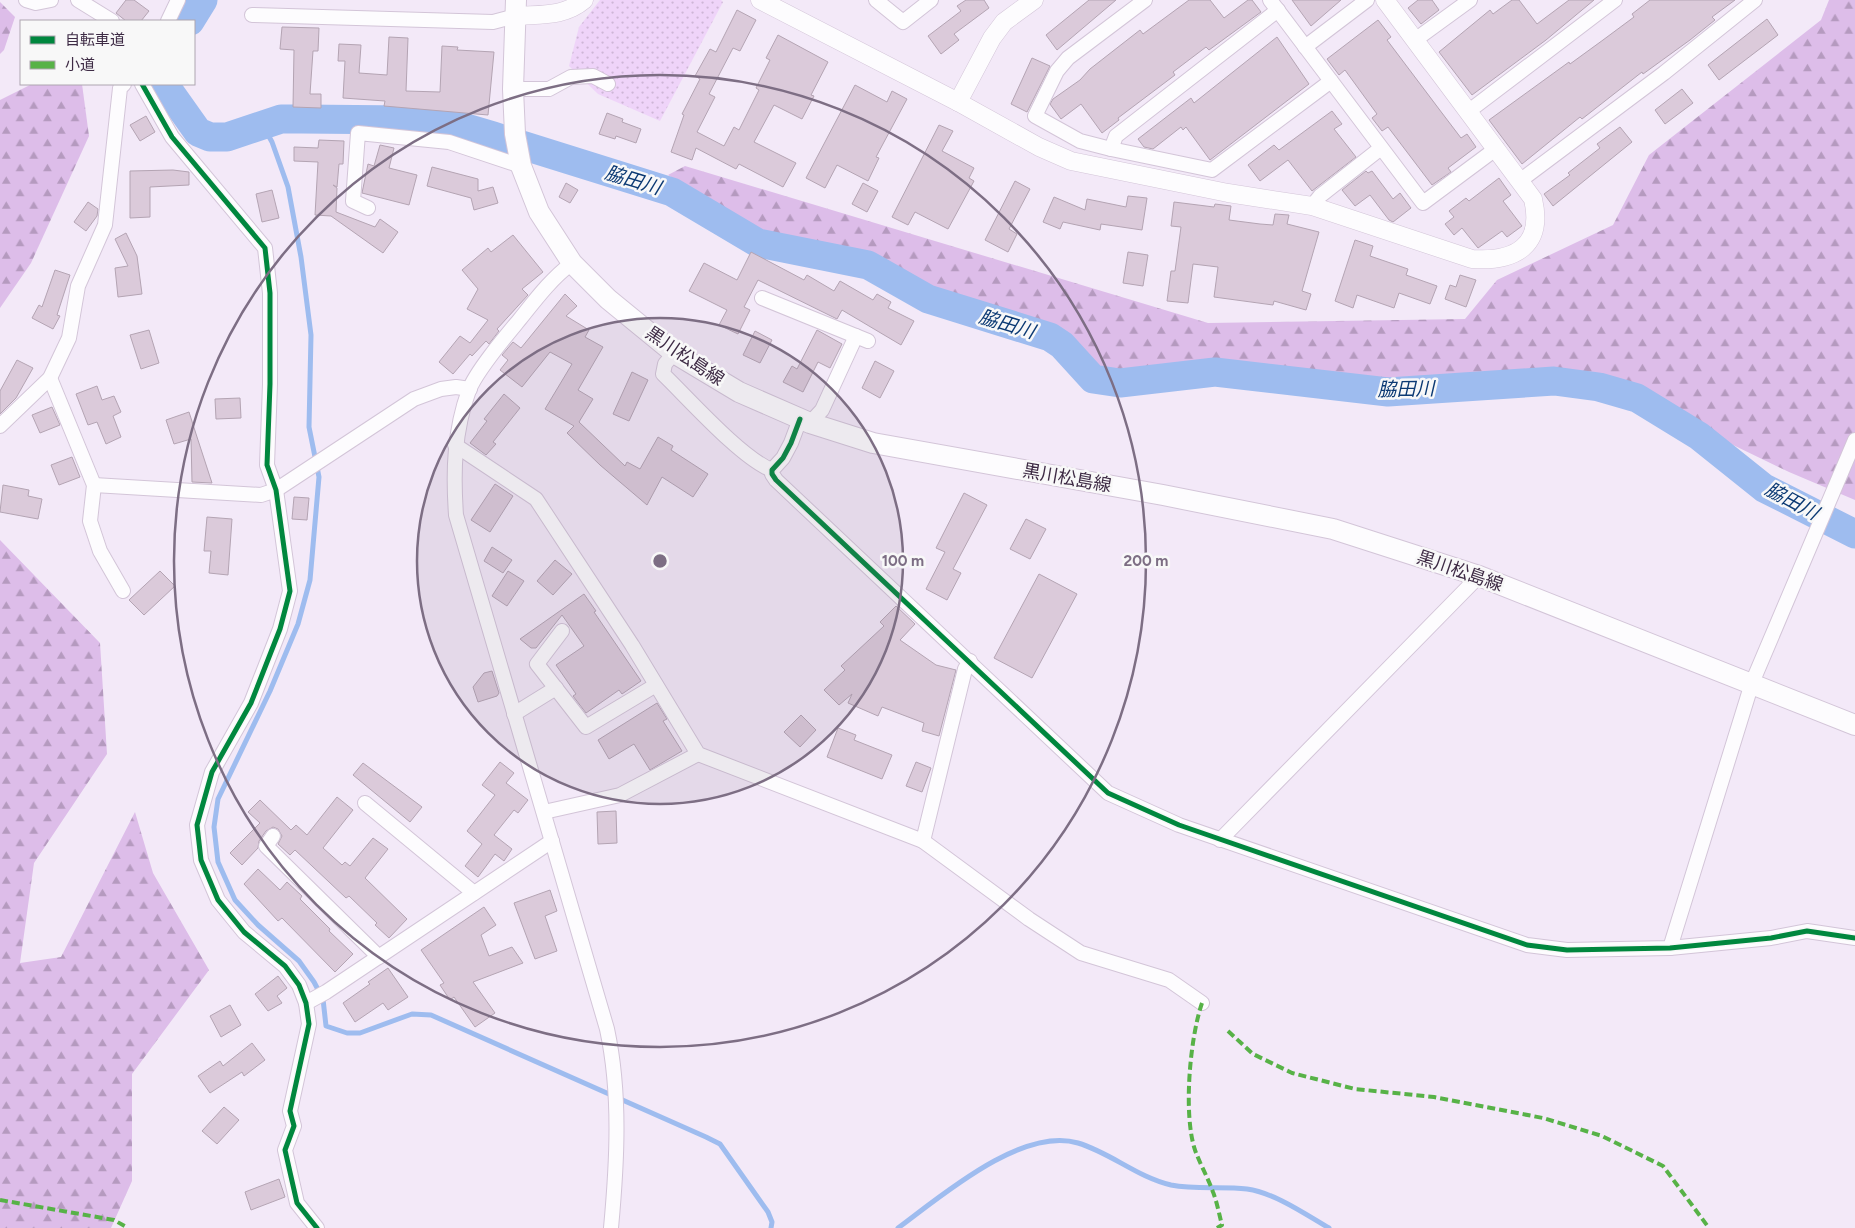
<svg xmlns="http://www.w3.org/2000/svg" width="1855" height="1228" viewBox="0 0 1855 1228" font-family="Figtree,'Noto Sans JP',sans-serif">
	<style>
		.green { fill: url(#green-dots) }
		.forest { fill: url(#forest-firs) }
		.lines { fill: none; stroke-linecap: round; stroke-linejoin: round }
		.stream { stroke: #9ebcef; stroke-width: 5 }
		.river { stroke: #9ebcef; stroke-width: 29 }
		.building { fill: #dbcada; stroke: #b4a4b3 }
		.minor-casing { stroke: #d3c5d8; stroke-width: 16 }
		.tertiary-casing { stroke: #d3c5d8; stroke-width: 19 }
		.secondary-casing { stroke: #d3c5d8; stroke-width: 22 }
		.minor { stroke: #fdfcfe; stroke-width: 14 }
		.tertiary { stroke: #fdfcfe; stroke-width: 18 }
		.secondary { stroke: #fdfcfe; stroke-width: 20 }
		.quiet { stroke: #57b247; stroke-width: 4; stroke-dasharray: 8 4; stroke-linecap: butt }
		.cycleway-casing { stroke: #f8f8f8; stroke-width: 8 }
		.cycleway { stroke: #00873e; stroke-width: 5 }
		.ring { fill: none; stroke: #7d6e84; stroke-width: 2.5 }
		.labels { text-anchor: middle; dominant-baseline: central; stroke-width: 5; stroke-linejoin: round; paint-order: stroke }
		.street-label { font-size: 18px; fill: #3e2b45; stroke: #f8f8f8 }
		.water-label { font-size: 19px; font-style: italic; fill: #0c3a74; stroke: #f8f8f8 }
		.centre { fill: #7d6e84; stroke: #f8f8f8; stroke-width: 2.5 }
		.ring-label { font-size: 15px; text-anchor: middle; font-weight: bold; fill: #7d6e84; stroke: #f8f8f8; stroke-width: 5; stroke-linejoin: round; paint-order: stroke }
	</style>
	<defs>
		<pattern id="green-dots" width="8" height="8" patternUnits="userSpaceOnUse" patternTransform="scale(1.25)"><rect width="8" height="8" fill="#efd4f9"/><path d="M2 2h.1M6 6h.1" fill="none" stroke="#ceb6d7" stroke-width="1.8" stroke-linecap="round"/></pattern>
		<pattern id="forest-firs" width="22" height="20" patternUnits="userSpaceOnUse" patternTransform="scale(1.25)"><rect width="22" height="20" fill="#ddbde9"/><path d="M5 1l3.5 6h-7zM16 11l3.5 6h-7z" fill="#b59abf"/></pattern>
	</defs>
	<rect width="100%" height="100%" fill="#f3e9f8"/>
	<!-- green -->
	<path class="green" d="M600,0H721L723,2L660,121L598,94L569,66L579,27Z"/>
	<!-- forest -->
	<g class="forest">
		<path d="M1829,0H1855V500L1789,472L1731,444L1691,416L1660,405L1635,391L1564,375L1389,386L1214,367L1101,377L1058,335L762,238L668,175L685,166L1208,323L1465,319L1497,280L1613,225L1649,155L1821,20Z"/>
		<path d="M0,2L15,17L4,50L0,54Z"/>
		<path d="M32,84H82L89,136L31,263L0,308V100Z"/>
		<path d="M0,540L100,643L107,754L34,863L20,963L61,957L135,812L153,873L209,970L132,1074V1181L111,1228H0Z"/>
	</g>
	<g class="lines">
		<!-- stream -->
		<g class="stream">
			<path d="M263,126L272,142L288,187L301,257L311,335L309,427L319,477L310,580L298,624L270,691L218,799L214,827L218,862L235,900L258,925L299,961L314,982L323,999L326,1026L347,1033H360L412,1014L431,1015L706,1137L720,1144L768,1212L772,1222L771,1228"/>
			<path d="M898,1228C940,1197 1022,1126 1078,1143C1111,1153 1137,1177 1171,1185C1196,1190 1222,1186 1247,1189C1275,1193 1305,1214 1329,1228"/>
		</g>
		<!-- river -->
		<g class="river">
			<path d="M190,21L203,0"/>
			<path d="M164,84L198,132L210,137H227L281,119H301L409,120L449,123L493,136L672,192L758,243L868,265L928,299L1050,337L1062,345L1093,379L1120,383L1215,372L1388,392L1554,381L1599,387L1637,398L1699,436L1764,488L1855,534"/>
		</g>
	</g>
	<!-- building -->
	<g class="building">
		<path d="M126,0H134L149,11L141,21H126L116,13Z"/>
		<path d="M966,0H984L989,8L954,34L959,40L941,54L928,36L961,11L957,6Z"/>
		<path d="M1089,0H1116L1057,50L1046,35Z"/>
		<path d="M1189,0H1210L1224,18L1248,0H1252L1261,12L1209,50L1206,47L1173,72L1175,75L1118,118L1119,120L1102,133L1081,104L1061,119L1050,104L1053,99L1080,80L1090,69L1140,30L1143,34Z"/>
		<path d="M1292,0H1341L1311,26Z"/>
		<path d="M1418,0H1432L1439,10L1421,24L1408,8Z"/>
		<path d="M1512,0H1519L1537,24L1569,0H1594L1546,40L1472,95L1439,52L1490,10L1493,14Z"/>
		<path d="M1650,0H1735L1712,17L1715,20L1690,40L1643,74L1642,72L1582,119L1580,117L1522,164L1489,120L1569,62L1570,64L1603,40L1634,17L1632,14Z"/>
		<path d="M737,10L756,20L740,51L733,48L709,94L715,97L697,132L724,146L734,127L739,130L759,90L756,88L770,60L766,58L778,35L828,62L811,95L814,96L802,119L774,105L754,142L796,163L783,187L739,164L736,169L696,148L692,160L671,152L684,115L682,114L700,79L695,76L710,49L716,52Z"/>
		<path d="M1767,19L1778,35L1719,80L1708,65Z"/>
		<path d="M1378,20L1391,37L1387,40L1442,113L1461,138L1467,134L1476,147L1448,168L1451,172L1432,185L1388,127L1382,131L1372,118L1377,114L1345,70L1339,75L1327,59Z"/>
		<path d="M282,27L319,28L318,51H313L310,94H321V108L293,107L294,50L280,49Z"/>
		<path d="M389,37L408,38L406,91L440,92L442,46L458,47L457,50L494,52L488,115L384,106L385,101L343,98L345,61H338L339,44L361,45L359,73L387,75Z"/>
		<path d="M1277,37L1309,84L1210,160L1186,127L1183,130L1181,127L1153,149L1144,147L1138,139L1191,98L1194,103Z"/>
		<path d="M1032,58L1050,66L1027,112L1011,104Z"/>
		<path d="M855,85L887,102L892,91L907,99L876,157L879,158L868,181L837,165L825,188L806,178Z"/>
		<path d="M1682,89L1693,103L1665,124L1655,110Z"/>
		<path d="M1332,111L1342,124L1334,129L1356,157L1312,191L1288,160L1260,181L1248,165L1274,145L1279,150Z"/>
		<path d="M607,113L623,119L622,122L641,129L636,143L616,136L615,139L599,134Z"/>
		<path d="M146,116L155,132L140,141L130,125Z"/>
		<path d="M939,125L953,131L942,151L974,168L969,178L974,181L948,229L915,212L908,225L892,217Z"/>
		<path d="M1620,127L1632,142L1553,206L1544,194L1570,175L1568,173L1600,148L1597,144Z"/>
		<path d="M319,140L344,141L343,164H339L337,187L333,185L337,188L336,212L375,227L380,219L398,232L383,253L331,216L315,215L318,162L294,161V147L318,148Z"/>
		<path d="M380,145L394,148L389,168L417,175L409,205L362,193L368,164L374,166Z"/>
		<path d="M432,167L478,179V191L493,187L498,203L474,210L471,198L427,186Z"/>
		<path d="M173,170L189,172V185L150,187V217L130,218V171Z"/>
		<path d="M1366,171L1368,173L1372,171L1393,199L1400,193L1411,208L1393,222L1389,220L1370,195L1355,206L1342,190Z"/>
		<path d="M1499,178L1511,195L1503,201L1522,226L1507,237L1502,231L1478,248L1462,228L1454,235L1445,224L1454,217L1449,211L1466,198L1469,201Z"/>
		<path d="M1015,181L1030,189L1009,229L1017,234L1008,252L985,240Z"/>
		<path d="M566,183L578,190L570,203L559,197Z"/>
		<path d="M863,183L878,191L867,212L852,204Z"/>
		<path d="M272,190L279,218L262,222L256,194Z"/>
		<path d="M1128,196L1147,198L1142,230L1101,224L1100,230L1063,222L1060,229L1043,222L1054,197L1085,210L1087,199L1126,207Z"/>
		<path d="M88,202L98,209L97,216L86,231L74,222Z"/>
		<path d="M1174,202L1214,207L1215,204L1231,206L1229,220L1260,224L1273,225L1275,214L1289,215L1287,224L1319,232L1302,291L1311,294L1306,310L1274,301L1273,305L1214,297L1218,267L1193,264L1188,303L1167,301L1171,271H1175L1181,227L1171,226Z"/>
		<path d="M126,233L137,256L142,294L118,297L115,268L128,266L115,239Z"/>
		<path d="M513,235L543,272L522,289L528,295L497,329L499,331L489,344L486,341L472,356L470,354L453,374L439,362L460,336L470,343L488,320L467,309L478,289L462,270L488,248L491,252Z"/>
		<path d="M1355,240L1373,246L1370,256L1408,269L1406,275L1437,286L1430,304L1399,293L1394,308L1357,295L1353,308L1335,301Z"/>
		<path d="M751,252L804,280L807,275L834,291L840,281L873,300L877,294L891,302L888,308L914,321L901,345L842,310L837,319L758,280L744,307L750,310L738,334L719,325L727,310L689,291L704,263L737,280Z"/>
		<path d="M1128,252L1148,255L1143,286L1123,283Z"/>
		<path d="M55,270L70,275L57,315L60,316L53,329L32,318L39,305L42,307Z"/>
		<path d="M1460,275L1476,280L1466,307L1445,299L1450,285L1456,287Z"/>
		<path d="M565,294L577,306L566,316L589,330L585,337L603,347L578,390L593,399L579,422L625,466L627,462L640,469L658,437L673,446L671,450L708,474L693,497L662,477L647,505L600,465L567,433L574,426L545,409L572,364L550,352L522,387L500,370L508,360L502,355L513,342L521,348Z"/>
		<path d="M149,330L159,363L141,369L130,335Z"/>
		<path d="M817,330L842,344L830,368L818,362L803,392L783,382L792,366L797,369Z"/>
		<path d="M755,331L772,340L760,363L743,355Z"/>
		<path d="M17,360L33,368L16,398L0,414V391Z"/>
		<path d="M875,361L894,371L880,398L862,388Z"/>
		<path d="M632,372L648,380L629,421L613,414Z"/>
		<path d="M97,386L102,400L114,396L121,412L113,416L121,437L106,444L97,422L88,425L76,394Z"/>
		<path d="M504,394L520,408L493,442L496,444L486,455L470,443L487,421L484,419Z"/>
		<path d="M240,398L241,418L216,419L215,399Z"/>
		<path d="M52,407L60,425L40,433L32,415Z"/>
		<path d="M189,412L197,437L212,483L192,482L191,439L174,444L166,420Z"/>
		<path d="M72,457L80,477L59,485L51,465Z"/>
		<path d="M495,484L513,496L490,532L471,520Z"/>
		<path d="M3,485L29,490L28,496L42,499L38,519L0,512Z"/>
		<path d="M964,493L987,505L953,569L961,573L947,600L926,589L945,552L936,548Z"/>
		<path d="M294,497L309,498L307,520L292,519Z"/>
		<path d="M207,517L232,519L228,575L209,573L211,551H204Z"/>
		<path d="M1026,519L1046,529L1030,559L1010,549Z"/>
		<path d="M492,547L512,560L503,573L484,561Z"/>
		<path d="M555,560L572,574L553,595L537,581Z"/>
		<path d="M160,571L175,586L144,615L129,600Z"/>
		<path d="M508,571L524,581L507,606L492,596Z"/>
		<path d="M1039,574L1077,594L1032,678L994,658Z"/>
		<path d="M584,594L596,611L594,612L641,681L622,694L619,690L586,713L573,696L576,694L556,665L584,646L562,615L536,648H531L520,639Z"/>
		<path d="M896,606L915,624L900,640L936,665L956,670L939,736L922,731L924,723L882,707L878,716L848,703L852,694L839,705L824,690L845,670L841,666L884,626L880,622Z"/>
		<path d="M492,671L499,693L497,696L478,702L473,687L484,673Z"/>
		<path d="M657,703L667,719L663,721L682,751L650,770L634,744L609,759L598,740Z"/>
		<path d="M801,715L816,730L800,747L784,732Z"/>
		<path d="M838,728L856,735L854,740L892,755L882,779L827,757Z"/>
		<path d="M500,762L514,773L506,783L528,800L518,813L514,810L494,835L512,849L504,861L495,854L478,877L465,866L482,844L467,831L495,795L482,785Z"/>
		<path d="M916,762L931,768L922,792L906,786Z"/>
		<path d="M363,763L422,807L410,822L353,775Z"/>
		<path d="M337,797L353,810L323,848L342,865L345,862L350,866L373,838L388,849L365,878L407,919L389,938L375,925L377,923L349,896L346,898L295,850L290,855L278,844L282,836L278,829L273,827L266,831L259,841L258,848L242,865L230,853L260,823L248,812L260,800L291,830L296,825L307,835Z"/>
		<path d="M616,811L617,843L598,844L597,812Z"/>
		<path d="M258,869L280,890L287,882L302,896L300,899L330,929L329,931L353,954L335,972L282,918L278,921L244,884Z"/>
		<path d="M550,890L557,911L545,916L557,951L535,959L514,903Z"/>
		<path d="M484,907L496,925L481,935L489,956L512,947L523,963L473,982L495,1013L475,1027L454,997L450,1000L440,985L444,983L421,950Z"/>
		<path d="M388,968L408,997L388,1010L383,1003L355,1022L343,1003L370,984L368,982Z"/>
		<path d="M278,976L287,988L277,996L282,1003L268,1011L255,994Z"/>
		<path d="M230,1005L241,1025L221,1037L210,1016Z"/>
		<path d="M252,1043L265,1060L244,1076L242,1072L210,1093L198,1076L220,1061L223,1066Z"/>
		<path d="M224,1107L239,1120L217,1144L202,1131Z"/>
		<path d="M279,1179L285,1197L251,1210L245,1192Z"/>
	</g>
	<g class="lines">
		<defs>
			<g id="minor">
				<path d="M26,0L36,3L51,0"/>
				<path d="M78,0L112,21"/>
				<path d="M876,0L903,22L931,0"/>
				<path d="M1145,0L1068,58L1057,71L1035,116L1080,141L1111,149L1116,136L1278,10"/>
				<path d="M1270,0L1423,203L1497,148"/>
				<path d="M252,15L493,22L516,16"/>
				<path d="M168,21L178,0"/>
				<path d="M1415,40L1470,0"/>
				<path d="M1305,47L1367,0"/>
				<path d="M142,84L172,137L265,248L270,293V384L267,465L276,490L290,591L280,629L251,703L212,772L197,825L201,860L218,900L244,932L285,966L299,985L306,1003L309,1024L290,1111L294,1126L285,1150L297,1203L317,1228"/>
				<path d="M513,89H549L571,77L593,76L608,84"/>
				<path d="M1469,111L1615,0"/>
				<path d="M1111,149L1212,170L1331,81"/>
				<path d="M1521,180L1664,73L1755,0"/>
				<path d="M1312,206L1320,196L1381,148"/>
				<path d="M368,208L353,201L358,133L449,142L521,166"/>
				<path d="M572,263C551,279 536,299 520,319C506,336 477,370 469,390C454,431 453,472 456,515L607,1029C621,1094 617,1163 611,1228"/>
				<path d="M762,298L868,341"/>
				<path d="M674,353L665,364L663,374C688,398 742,459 772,470"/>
				<path d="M50,378L94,485L90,521L100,551L123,591"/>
				<path d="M800,419L791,443L783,458L772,470V474L776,480L1108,793L1179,825L1527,945L1567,950L1670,948L1771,938L1807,931L1855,938"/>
				<path d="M810,423L822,410L856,336"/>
				<path d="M0,426L50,378L69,338L78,286L105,225L120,88L124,84"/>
				<path d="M455,445L536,499L632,645L698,754L923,841"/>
				<path d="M94,485L261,495L276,490L414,399L441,389L456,387L470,389"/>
				<path d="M562,631L537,664L586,727L656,685"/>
				<path d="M970,661L965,669L923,841L1029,919L1081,953L1169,980L1202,1003"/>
				<path d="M514,714L556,688"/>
				<path d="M365,803L474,893"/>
				<path d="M544,812L620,795L698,754"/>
				<path d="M273,836L266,846L379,957"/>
				<path d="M1220,840L1479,576"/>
				<path d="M1670,948L1752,683L1855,440"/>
				<path d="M306,1003L326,992L552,841"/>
			</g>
			<g id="tertiary">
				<path d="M760,0L958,102L1039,147L1071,161L1228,193L1312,206L1472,259C1515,262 1544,246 1533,199L1385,0"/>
				<path d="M516,16C541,14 564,17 584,0"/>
				<path d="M958,102L992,38L1004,22L1034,0"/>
			</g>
			<path id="secondary" d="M516,0L513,89L515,134L521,166L539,212L572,263L608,299L674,353L739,392L810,423L873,443L1163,495L1333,529L1479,576L1855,725"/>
		</defs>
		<!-- minor casing -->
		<use href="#minor" class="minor-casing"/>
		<!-- tertiary casing -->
		<use href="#tertiary" class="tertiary-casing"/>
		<!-- secondary casing -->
		<use href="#secondary" class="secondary-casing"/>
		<!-- minor -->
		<use href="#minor" class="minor"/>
		<!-- tertiary -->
		<use href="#tertiary" class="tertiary"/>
		<!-- secondary -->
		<use href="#secondary" class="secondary"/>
		<!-- quiet -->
		<g class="quiet">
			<path d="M1202,1003C1190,1038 1183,1114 1195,1150C1200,1164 1208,1178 1213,1192C1217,1202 1219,1214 1222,1225L1217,1228"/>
			<path d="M1228,1031L1253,1054L1292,1073L1355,1089L1434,1097L1543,1118L1602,1136L1663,1166L1709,1228"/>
			<path d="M0,1200L114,1220L128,1228"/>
		</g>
		<defs>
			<g id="cycleway">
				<path d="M142,84L172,137L265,248L270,293V384L267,465L276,490L290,591L280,629L251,703L212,772L197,825L201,860L218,900L244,932L285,966L299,985L306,1003L309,1024L290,1111L294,1126L285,1150L297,1203L317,1228"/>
				<path d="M800,419L791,443L783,458L772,470V474L776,480L1108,793L1179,825L1527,945L1567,950L1670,948L1771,938L1807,931L1855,938"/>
			</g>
		</defs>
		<!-- cycleway casing -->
		<use href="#cycleway" class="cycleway-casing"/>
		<!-- cycleway -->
		<use href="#cycleway" class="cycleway"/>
	</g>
	<!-- distance rings -->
	<circle cx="660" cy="561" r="243" fill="#7d6e84" fill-opacity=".12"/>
	<g class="ring">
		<circle cx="660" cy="561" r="243"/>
		<circle cx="660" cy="561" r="486"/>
	</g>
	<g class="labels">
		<!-- street labels -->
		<g class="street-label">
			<text transform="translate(685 356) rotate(34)">黒川松島線</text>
			<text transform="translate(1067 478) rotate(10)">黒川松島線</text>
			<text transform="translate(1460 571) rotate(19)">黒川松島線</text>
		</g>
		<!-- water labels -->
		<g class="water-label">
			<text transform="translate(633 180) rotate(17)">脇田川</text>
			<text transform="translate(1007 324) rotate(17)">脇田川</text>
			<text transform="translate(1406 389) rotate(-1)">脇田川</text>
			<text transform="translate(1792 501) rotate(28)">脇田川</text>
		</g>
	</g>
	<circle cx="660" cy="561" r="8" class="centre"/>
	<g class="ring-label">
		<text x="903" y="566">100 m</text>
		<text x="1146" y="566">200 m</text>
	</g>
	<!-- legend -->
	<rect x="20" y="20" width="175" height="65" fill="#f8f8f8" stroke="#aea6b0"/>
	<rect x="30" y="36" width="25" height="8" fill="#00873e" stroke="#aea6b0"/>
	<text x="65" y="45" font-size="15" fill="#3e2b45">自転車道</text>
	<rect x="30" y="61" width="25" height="8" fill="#57b247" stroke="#aea6b0"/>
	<text x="65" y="70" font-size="15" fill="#3e2b45">小道</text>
</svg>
